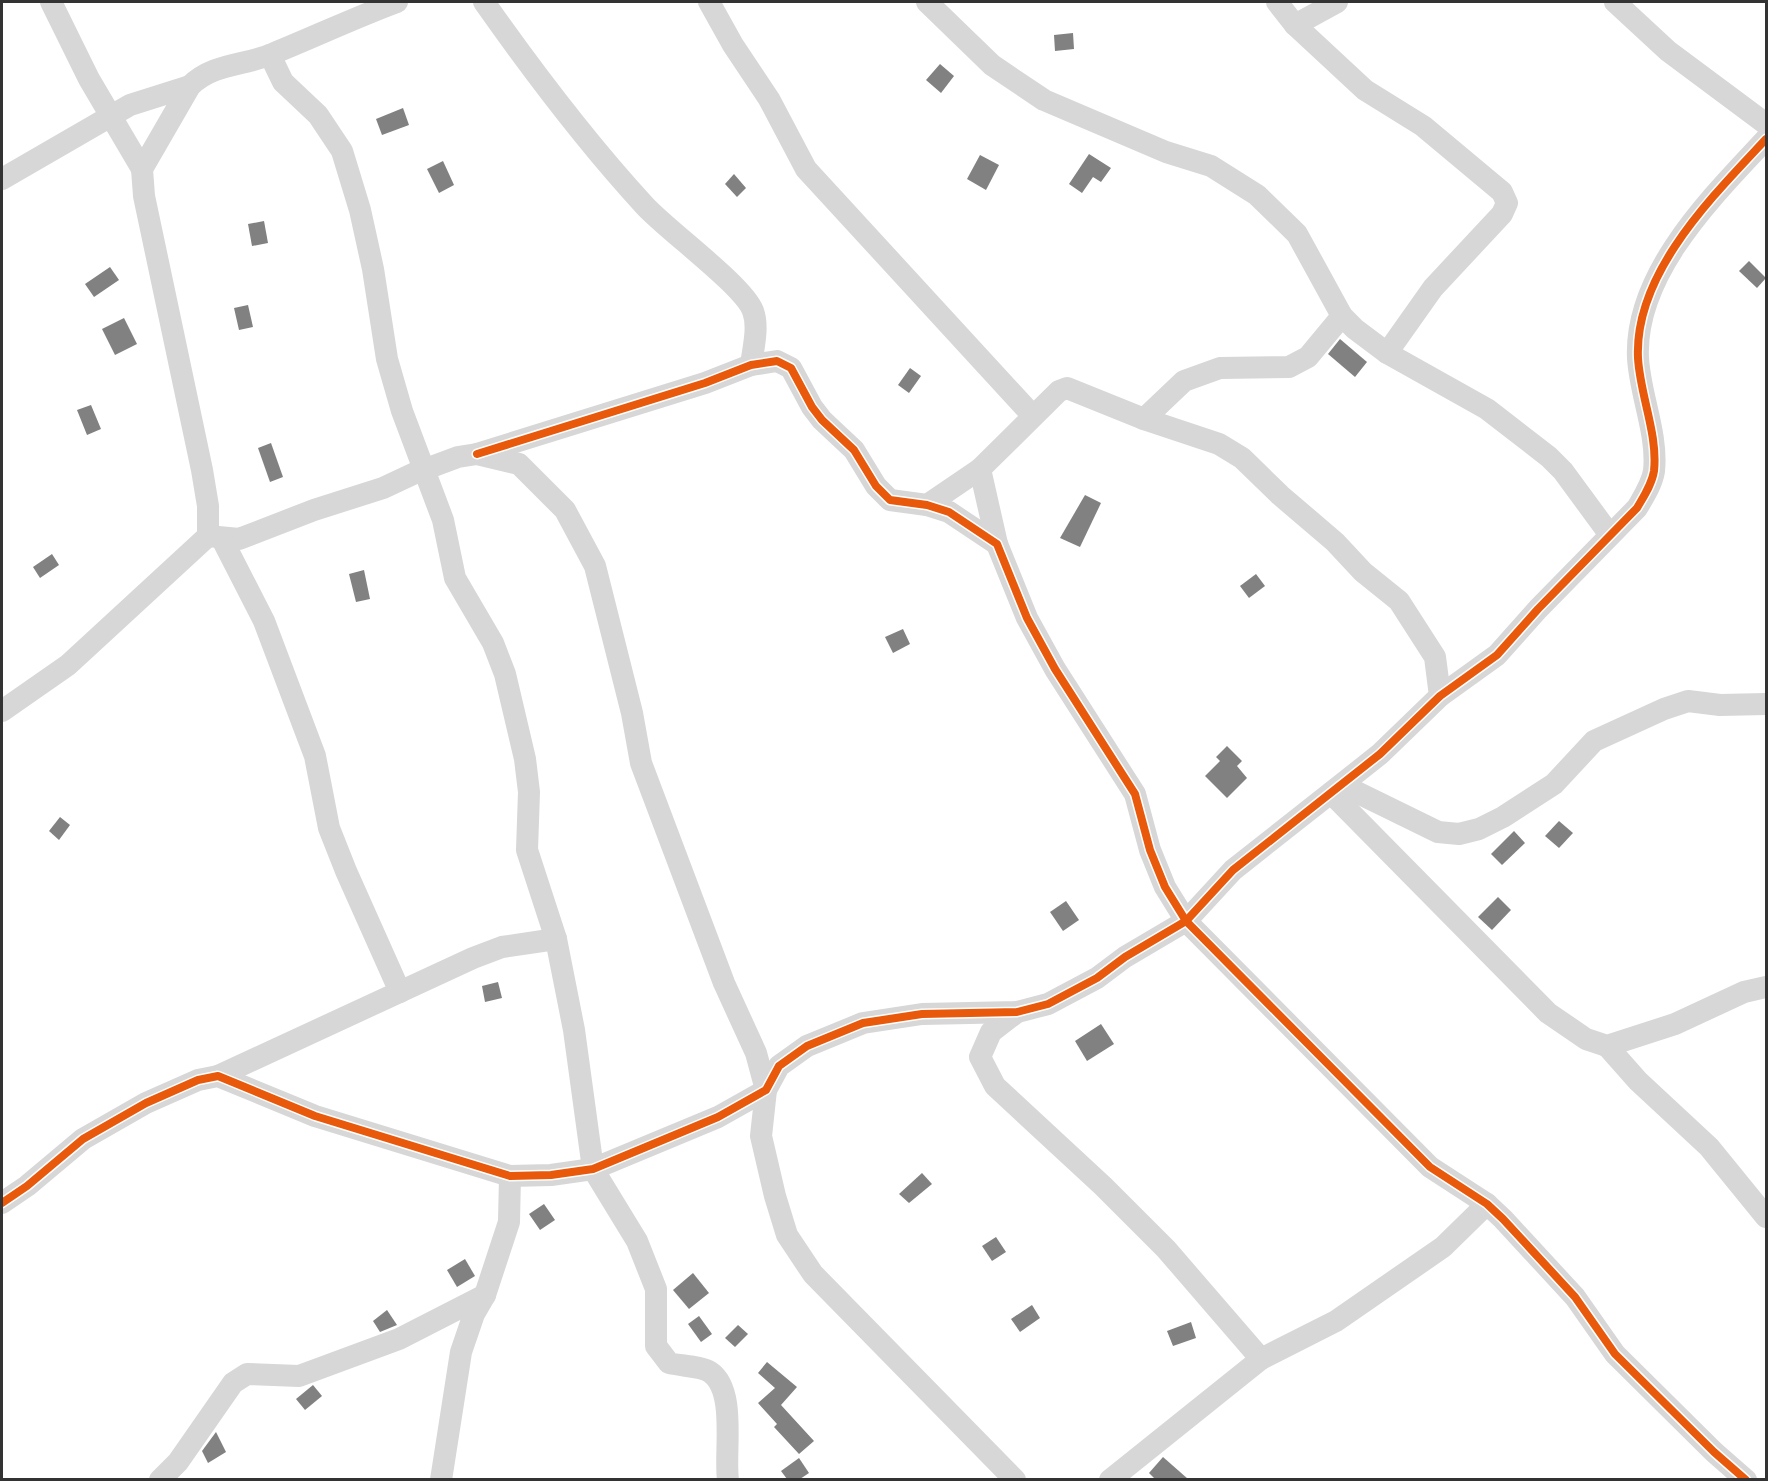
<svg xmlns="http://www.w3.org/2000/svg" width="1768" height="1481" viewBox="0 0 1768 1481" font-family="'DM Sans',sans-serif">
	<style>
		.building { fill: #818181 }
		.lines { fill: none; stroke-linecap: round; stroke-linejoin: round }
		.minor { stroke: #d7d7d7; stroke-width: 22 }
		.cycleway-casing { stroke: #fff; stroke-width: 11 }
		.cycleway { stroke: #e8590c; stroke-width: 8 }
	</style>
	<rect width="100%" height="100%" fill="#fff"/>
	<!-- building -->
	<g class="building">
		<path d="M1073,33L1074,49L1055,51L1054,35Z"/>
		<path d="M940,64L954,76L941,93L926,80Z"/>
		<path d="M403,108L409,125L382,135L376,119Z"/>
		<path d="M1089,154L1111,168L1101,182L1093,177L1082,193L1069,184Z"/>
		<path d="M980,155L999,165L986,190L967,179Z"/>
		<path d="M443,161L454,185L439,193L427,169Z"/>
		<path d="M734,174L746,188L737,197L725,184Z"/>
		<path d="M264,221L268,243L252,246L248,224Z"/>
		<path d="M1749,261L1766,278L1757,288L1739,271Z"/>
		<path d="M110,267L119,280L94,297L85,284Z"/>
		<path d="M248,305L253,327L239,330L234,308Z"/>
		<path d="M124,318L137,344L115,355L102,329Z"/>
		<path d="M1340,339L1367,362L1355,377L1328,354Z"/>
		<path d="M910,368L921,376L909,393L898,385Z"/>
		<path d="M91,405L101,429L87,435L77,410Z"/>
		<path d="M271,443L283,477L270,482L258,448Z"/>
		<path d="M1085,495L1101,503L1080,547L1060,538Z"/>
		<path d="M52,554L59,565L40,578L33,567Z"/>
		<path d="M364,570L370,599L356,602L349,574Z"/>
		<path d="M1256,574L1265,586L1249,598L1240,586Z"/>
		<path d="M903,629L910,644L893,653L885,637Z"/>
		<path d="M1227,746L1242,761L1237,766L1247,778L1227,798L1205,776L1220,761L1216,757Z"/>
		<path d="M60,817L70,825L59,840L49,831Z"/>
		<path d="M1559,821L1573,833L1559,848L1545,836Z"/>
		<path d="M1514,831L1525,843L1502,865L1491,854Z"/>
		<path d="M1498,897L1511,910L1492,930L1478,917Z"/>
		<path d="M1066,901L1079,920L1063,931L1050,912Z"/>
		<path d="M498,982L502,998L485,1002L482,986Z"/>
		<path d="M1101,1024L1114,1044L1087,1061L1075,1041Z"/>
		<path d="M922,1173L932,1184L909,1203L899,1194Z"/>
		<path d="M544,1204L555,1220L540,1230L529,1214Z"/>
		<path d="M996,1237L1006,1252L992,1261L982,1246Z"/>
		<path d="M465,1259L475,1276L457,1287L447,1270Z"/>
		<path d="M693,1273L709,1293L689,1309L673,1290Z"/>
		<path d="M1032,1305L1040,1318L1020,1332L1011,1319Z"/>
		<path d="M387,1310L397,1325L380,1332L373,1321Z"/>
		<path d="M699,1316L712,1334L701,1342L688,1324Z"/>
		<path d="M1191,1322L1196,1338L1173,1346L1167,1331Z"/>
		<path d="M738,1325L748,1334L735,1347L725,1338Z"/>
		<path d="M767,1362L797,1387L781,1405L814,1441L799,1454L774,1427L777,1424L758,1403L775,1388L758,1373Z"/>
		<path d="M313,1385L322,1396L305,1410L296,1399Z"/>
		<path d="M216,1432L226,1452L208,1463L202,1451Z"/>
		<path d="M1163,1457L1188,1479H1155L1149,1473Z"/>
		<path d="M799,1458L809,1473L800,1479H787L781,1471Z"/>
	</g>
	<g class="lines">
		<!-- minor -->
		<g class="minor">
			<path d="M51,2L89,79L142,169"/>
			<path d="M484,2C534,73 586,142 645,206C668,231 744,286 753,311C759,327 753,349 751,365"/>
			<path d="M709,2L733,45L769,99L806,169L1033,416"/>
			<path d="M927,2L992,65L1044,100L1166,152L1211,166L1257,195L1297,234L1342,316L1355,329L1387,353L1487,409L1549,457L1563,471L1610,535"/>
			<path d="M1277,2L1295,25L1365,90L1423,126L1502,192L1507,203L1502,214L1433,288L1387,353"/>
			<path d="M1615,2L1668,51L1766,124"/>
			<path d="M1295,25L1337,2"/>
			<path d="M270,55L283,82L318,115L342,151L360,210L373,269L387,359L402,411L443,520L455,578L493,643L505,674L525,759L529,792L527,850L556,939L574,1030L593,1169L637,1241L656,1289V1346L669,1363C680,1366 701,1366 710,1372C737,1390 724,1452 728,1480"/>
			<path d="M2,179L130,105L190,86"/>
			<path d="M1144,419L1219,444L1242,458L1280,495L1335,542L1363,572L1399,601L1435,657L1440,696"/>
			<path d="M477,454L705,383L751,365L777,361L791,368L812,407L822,420L854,450L876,486L890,500L927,505L949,512L997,544L1027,618L1055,669L1135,794L1150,850L1165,887L1186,921L1430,1167L1487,1204L1503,1219L1575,1297L1615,1354L1714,1452L1746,1480"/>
			<path d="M980,469L997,544"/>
			<path d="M927,505L980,469L1059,391L1067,388L1144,419L1184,381L1220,368L1289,367L1308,357L1342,316"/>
			<path d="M208,536L239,539L314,510L383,488L415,473L458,457L477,454L519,464L565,510L595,566L632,713L641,763L724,983L756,1053L766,1090L761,1136L775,1196L787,1235L813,1274L1015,1480"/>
			<path d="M222,539L264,621L315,756L329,828L346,871L400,992"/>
			<path d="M2,711L68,665L208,536V506L202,470L144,196L142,169L190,86C213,63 244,66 272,54C314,37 354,18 397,2"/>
			<path d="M1342,785L1438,832L1459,834L1479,829L1503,817L1554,784L1594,741L1664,709L1688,701L1720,705L1766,704"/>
			<path d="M1331,793L1548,1013L1586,1039L1607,1046L1675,1024L1744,992L1766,987"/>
			<path d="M1017,1012L991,1032L980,1057L995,1086L1103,1186L1166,1249L1261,1359L1110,1480"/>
			<path d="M1607,1046L1638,1081L1709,1147L1766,1217"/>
			<path d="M218,1076L473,958L502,947L556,939"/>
			<path d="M2,1203L27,1186L83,1139L146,1103L198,1080L218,1076L315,1116L510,1176L551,1175L593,1169L718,1117L766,1090L779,1066L807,1046L863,1023L922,1014L1017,1012L1048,1004L1097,978L1125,957L1186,921L1233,870L1380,754L1440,696L1497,655L1538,609L1637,508C1644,496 1652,484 1654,471C1658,434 1640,395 1638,358C1634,273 1713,196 1766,139"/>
			<path d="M1261,1359L1336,1321L1443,1247L1487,1204"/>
			<path d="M160,1480L178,1462L233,1383L247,1374L299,1376L399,1339L485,1295"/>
			<path d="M441,1480L461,1352L474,1314L485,1295L509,1222L510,1176"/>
		</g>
		<defs>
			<g id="cycleway">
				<path d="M477,454L705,383L751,365L777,361L791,368L812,407L822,420L854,450L876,486L890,500L927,505L949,512L997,544L1027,618L1055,669L1135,794L1150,850L1165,887L1186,921L1430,1167L1487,1204L1503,1219L1575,1297L1615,1354L1714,1452L1746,1480"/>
				<path d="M2,1203L27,1186L83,1139L146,1103L198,1080L218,1076L315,1116L510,1176L551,1175L593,1169L718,1117L766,1090L779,1066L807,1046L863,1023L922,1014L1017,1012L1048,1004L1097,978L1125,957L1186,921L1233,870L1380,754L1440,696L1497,655L1538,609L1637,508C1644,496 1652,484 1654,471C1658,434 1640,395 1638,358C1634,273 1713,196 1766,139"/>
			</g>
		</defs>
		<!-- cycleway casing -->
		<use href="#cycleway" class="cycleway-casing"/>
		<!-- cycleway -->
		<use href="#cycleway" class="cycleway"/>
	</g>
	<!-- border -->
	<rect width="1768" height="1481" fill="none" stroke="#333333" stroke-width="6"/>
</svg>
